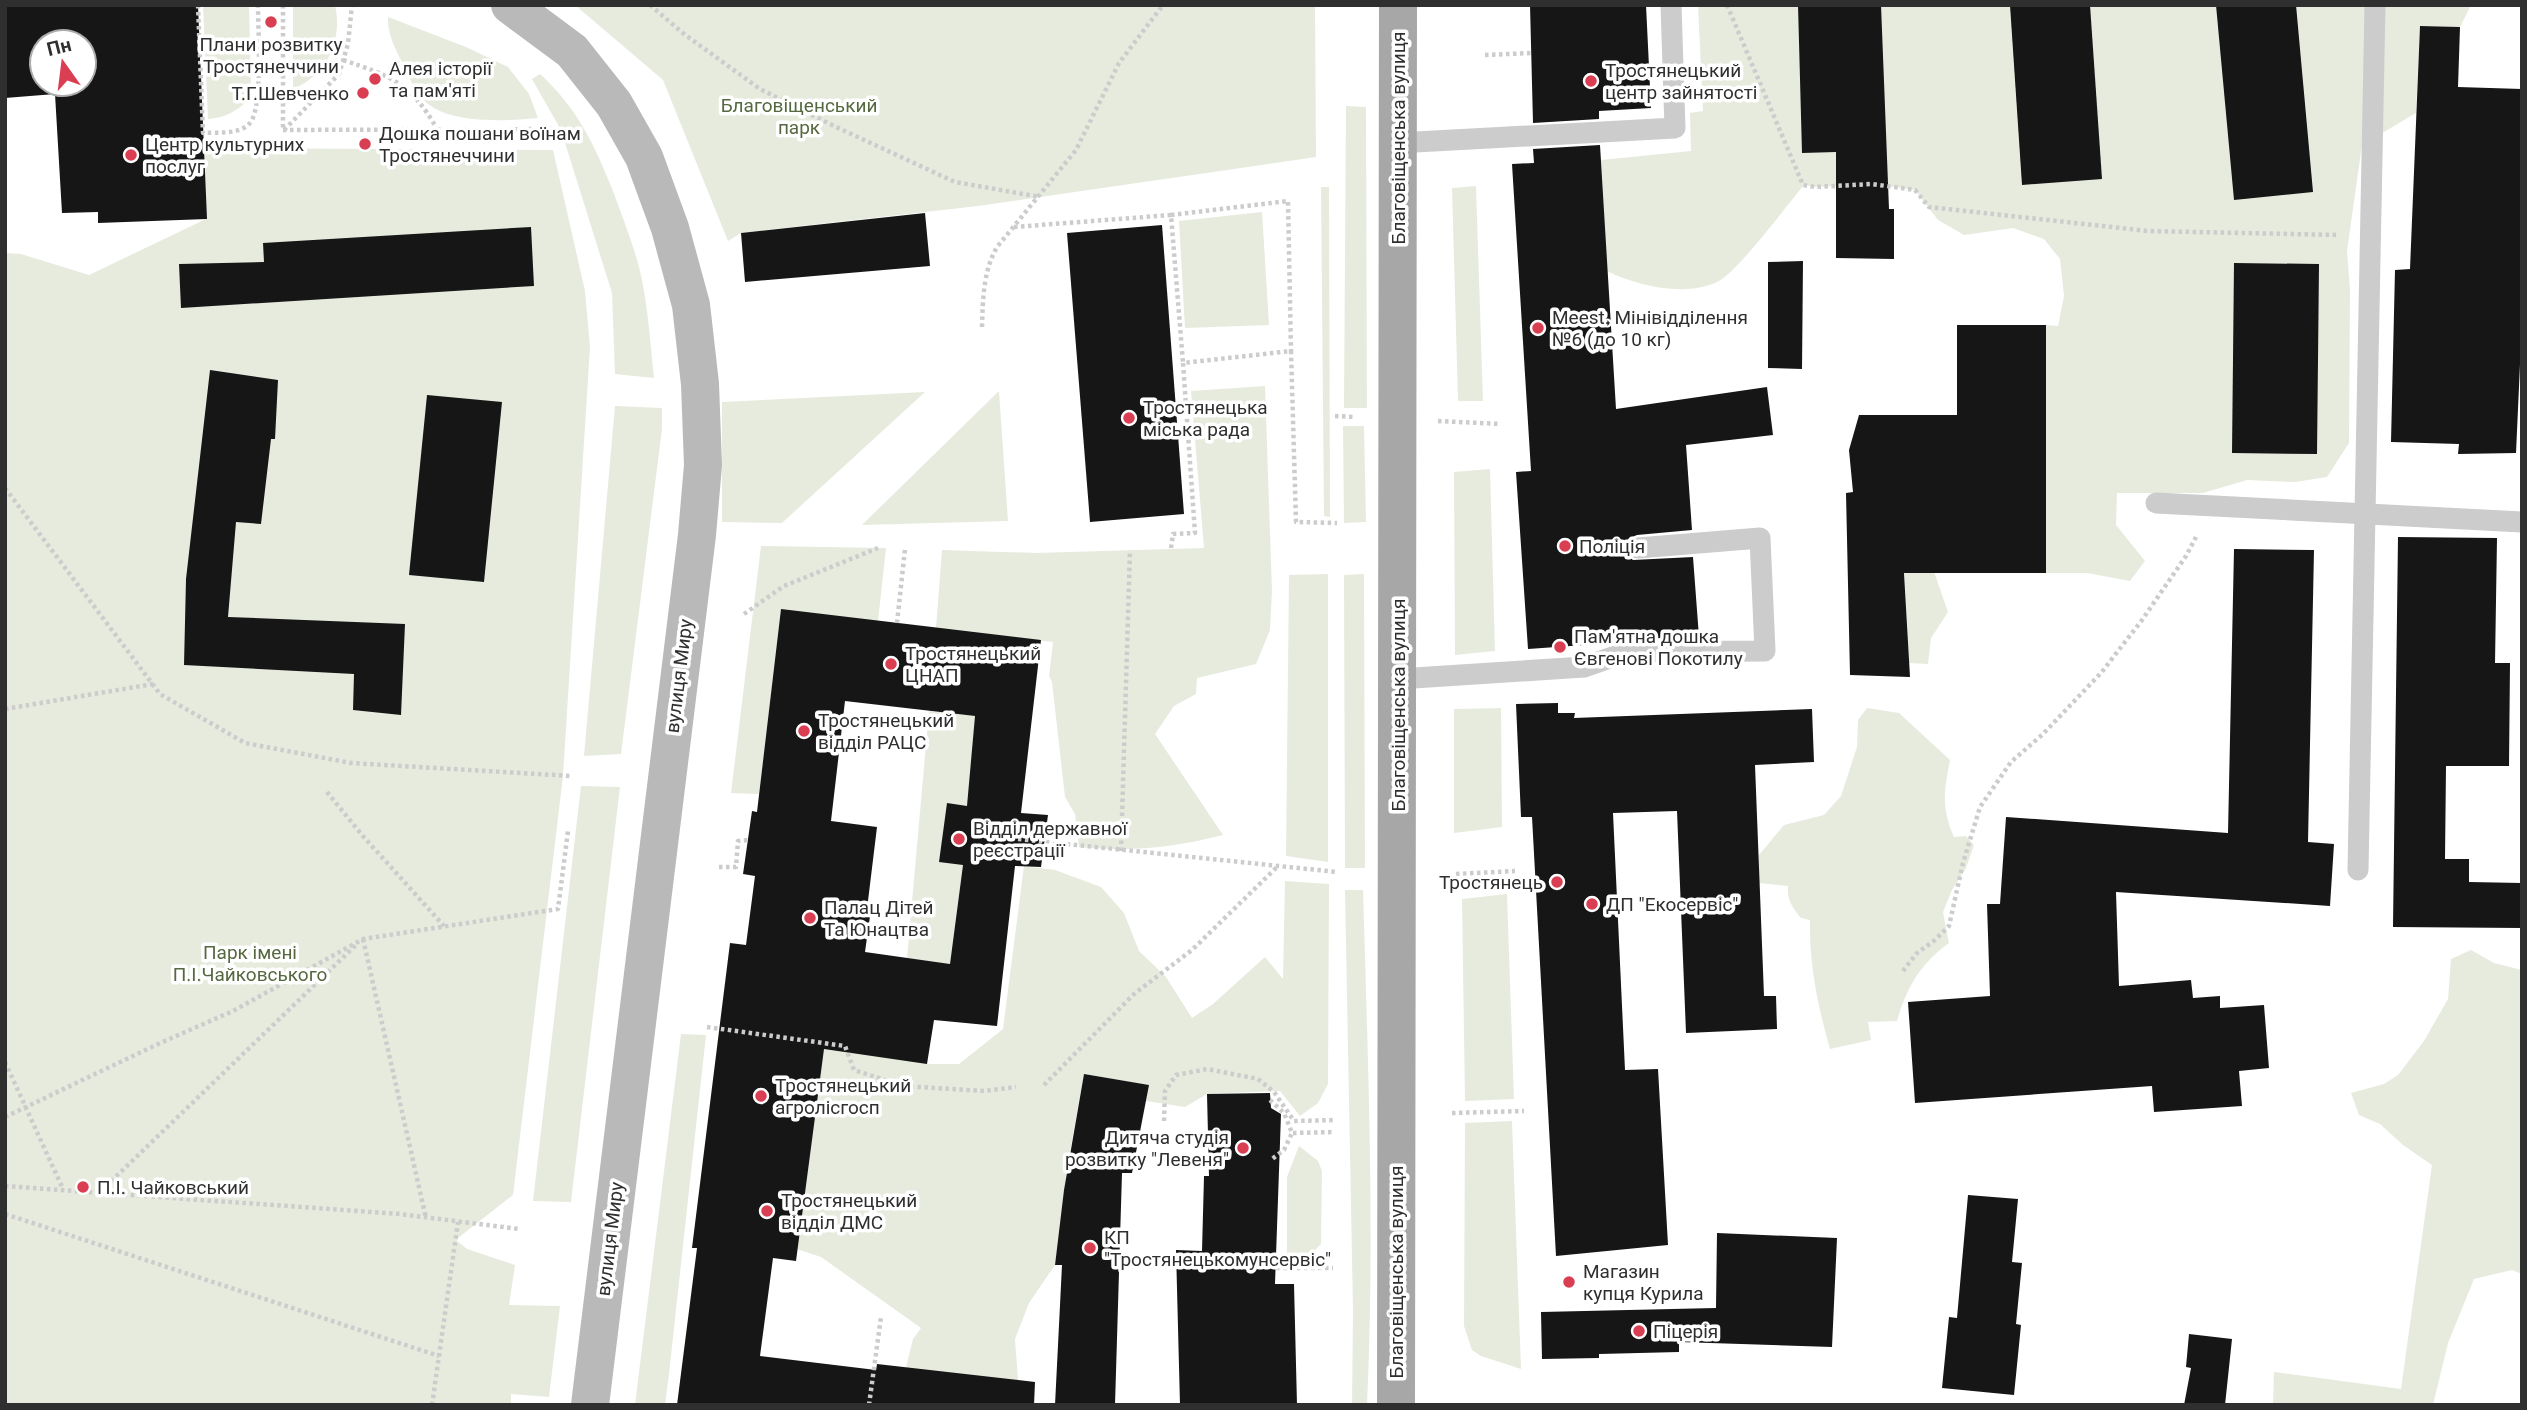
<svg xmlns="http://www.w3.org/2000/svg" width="2527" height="1410" viewBox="0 0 2527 1410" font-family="Roboto,sans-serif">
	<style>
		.green { fill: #e6ebde }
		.building { fill: #161616; fill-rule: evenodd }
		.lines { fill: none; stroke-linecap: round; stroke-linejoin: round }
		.path { stroke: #ccc; stroke-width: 4.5; stroke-dasharray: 3.5 3.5; stroke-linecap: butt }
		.lane { stroke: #ccc; stroke-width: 21 }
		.secondary { stroke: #b9b9b9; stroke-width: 38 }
		.primary { stroke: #a7a7a7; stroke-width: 38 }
		.poi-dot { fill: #da3e52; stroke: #fff; stroke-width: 2.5 }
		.labels { text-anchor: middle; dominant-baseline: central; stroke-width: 7; stroke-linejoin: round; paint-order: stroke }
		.poi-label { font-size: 19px; fill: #2f2f2f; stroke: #fff; text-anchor: start }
		.park-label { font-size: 19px; fill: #55683f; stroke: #fff }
		.street-label { font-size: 19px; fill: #2f2f2f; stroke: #fff }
	</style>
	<rect width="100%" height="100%" fill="#fff"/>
	<!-- green -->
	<g class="green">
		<path d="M203,5H249L251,87L249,99C238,111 224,118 208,119Z"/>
		<path d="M293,5H335C343,40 327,75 293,89Z"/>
		<path d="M575,5H1315L1316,157L978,206L741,233L728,241L663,80Z"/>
		<path d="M1698,5H2471L2460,27L2420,26L2416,113L2362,145L2347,251L2350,289L2349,443L2327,477L2295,482L2247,480L2203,493H2117L2116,525L2145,561L2130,581L2087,573H2046V325L2058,326L2064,296L2060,259L2044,239L2013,228L1964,235L1938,220L1915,190L1872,184L1815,187L1804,185C1787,205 1737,273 1717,282C1685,297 1637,286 1607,271L1601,160L1691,151L1690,113L1703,111Z"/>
		<path d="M388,17L466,47L508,67L529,94L538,118C506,121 454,124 428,104C416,95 409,76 402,62C395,49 387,32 388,17Z"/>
		<path d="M540,74C578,109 594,144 613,191C622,216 632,241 639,267C648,303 650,341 654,378L615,374L612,293L561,130L532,79Z"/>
		<path d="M1346,106L1366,107L1367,408H1344Z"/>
		<path d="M205,148L553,150L585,291L590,347L563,776L513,1195L458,1238L457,1241L467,1249L515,1265L509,1305L560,1306L549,1397L511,1394V1405H5V253L21,254L89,275L206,219Z"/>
		<path d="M1476,186L1483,401H1458L1452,188Z"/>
		<path d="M1321,187H1329L1330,517L1324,516Z"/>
		<path d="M1262,212L1269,325L1185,328L1179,221Z"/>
		<path d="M1265,386L1272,591L1270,630L1256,664L1197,678L1196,694L1174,706L1155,734L1223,835C1172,848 1131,852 1079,847L1075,814L1065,797L1052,682L1049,676L1053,642L936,628L942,550L1036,553L1204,548L1191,391Z"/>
		<path d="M999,391L1008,521L862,525Z"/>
		<path d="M925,392L782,523L722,522V402Z"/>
		<path d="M615,406L662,408V429L621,754L584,756Z"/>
		<path d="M1343,426H1364L1366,522L1344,523Z"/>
		<path d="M1490,469L1495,651L1455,655L1454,472Z"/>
		<path d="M761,546L886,548L878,621L781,610L759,794L731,793Z"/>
		<path d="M1932,566L1948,612L1931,638L1928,664L1909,663L1904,567Z"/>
		<path d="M1328,574V862L1286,856L1289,575Z"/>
		<path d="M1364,574L1365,868H1345L1344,575Z"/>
		<path d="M1501,708L1502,827L1454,833V709Z"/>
		<path d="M1867,708L1899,713L1950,760C1944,791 1941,807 1954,837L1966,836L1974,845L1966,868L1952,890L1943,912L1949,943C1920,964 1907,987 1897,1021L1868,1022L1871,1040L1830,1049C1818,1007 1809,964 1810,920L1801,918C1792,907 1787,900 1788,886L1759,883V855L1784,825L1824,815L1841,796L1857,747L1858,720Z"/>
		<path d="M929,711L975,716L963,865L950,964L907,958Z"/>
		<path d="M581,786L620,787L571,1202L533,1201Z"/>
		<path d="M1024,866L1055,870L1101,887L1124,913L1139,951L1166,977L1192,1018L1213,1004L1265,957L1283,979L1285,881L1329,884L1328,1084L1318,1103L1300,1116L1280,1091L1207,1094L1185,1107L1146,1101L1148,1085L1084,1074L1067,1168L1055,1265L1029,1303L1015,1339L1018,1380L1009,1390L926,1383L906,1367L913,1339L921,1328L821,1257L797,1249L719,1044L721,1014L856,1031L927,1064H959L1003,1029Z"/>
		<path d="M1345,890H1363C1368,1061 1375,1233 1367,1405H1352L1353,1311Z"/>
		<path d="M1507,894L1514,1099L1465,1101L1462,899Z"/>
		<path d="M2471,950L2494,963L2522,970V1274L2512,1270L2474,1279L2448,1343L2433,1405H2273L2274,1372L2401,1389L2432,1165L2403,1145L2380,1124L2359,1115L2351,1093L2384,1084L2398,1075L2424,1041L2448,999L2451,959Z"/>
		<path d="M681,1034L706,1035L669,1374L665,1405H635Z"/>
		<path d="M1512,1121L1521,1369L1481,1356L1472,1350L1464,1326L1465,1123Z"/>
		<path d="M1299,1146L1318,1161L1322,1171L1321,1244L1312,1253L1287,1257V1177Z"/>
	</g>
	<!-- building -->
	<g class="building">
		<path d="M5,5H198L207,219L98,223V212L62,213L55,94L5,98ZM42,42H84V84H42Z"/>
		<path d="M1530,5H1646L1651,108L1599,111V119L1533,123Z"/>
		<path d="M1798,5H1881L1889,209H1894V259L1836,258V152L1802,153Z"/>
		<path d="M2010,5H2090L2102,179L2022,185Z"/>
		<path d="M2216,5H2296L2313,192L2234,200Z"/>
		<path d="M2420,26L2460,27L2458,87L2522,89V320L2516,453L2458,454L2459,444L2391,442L2395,270L2410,269Z"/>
		<path d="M1600,145L1616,409L1767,387L1773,435L1686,445L1692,530L1637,535L1630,538L1626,543L1627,555L1633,560L1693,557L1699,637L1627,639L1613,643L1528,649L1516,472L1531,471L1512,164L1534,163L1533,149Z"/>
		<path d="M925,213L930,266L745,282L741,233Z"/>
		<path d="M1162,225L1184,514L1090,522L1067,233Z"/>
		<path d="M531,227L534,286L181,308L179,264L264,262L263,243Z"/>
		<path d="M1803,261L1802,369L1768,368V262Z"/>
		<path d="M2234,263L2319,264L2317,454L2232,453Z"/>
		<path d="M1957,325H2046V573H1904L1910,677L1850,675L1846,493L1853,492L1849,450L1859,415H1957Z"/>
		<path d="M210,370L278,380L275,439H271L261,524L236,522L228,617L405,624L401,715L353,710L354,674L184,665L186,579Z"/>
		<path d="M427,395L502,402L484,582L409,575Z"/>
		<path d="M2398,537L2497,538L2495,663H2510L2509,766H2446L2445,859H2469V882L2522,883V928L2393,927Z"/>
		<path d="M2234,549L2314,550L2308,842L2334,844L2330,906L2116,892L2119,986L2191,980L2193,998L2220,996V1008L2264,1005L2269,1068L2239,1071L2242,1106L2154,1112L2152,1086L1915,1103L1908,1002L1990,996L1987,904H2000L2006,817L2228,833Z"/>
		<path d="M781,609L1041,640L1021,813L1048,815L1041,867L1015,866L997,1026L934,1020L927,1064L824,1049L796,1261L773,1258L760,1356L876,1370L877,1364L1035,1382L1034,1405H677L697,1248H692L730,943L746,945L755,876L743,874L752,811L757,812ZM845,701L975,716L967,806L947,803L939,862L963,865L950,964L865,952L871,909H867L877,827L831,821Z"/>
		<path d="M1558,703V713H1575L1574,718L1812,709L1814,762L1755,765L1764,996H1776L1777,1029L1686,1033L1677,811L1613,813L1625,1070L1658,1069L1668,1245L1556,1256L1532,817H1521L1516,704Z"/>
		<path d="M1084,1074L1149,1085L1132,1173H1122L1115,1405H1055L1062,1265H1055L1064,1190Z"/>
		<path d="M1270,1093L1271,1108L1281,1114L1275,1284H1294L1297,1405H1180L1176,1250L1202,1251L1204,1176H1209L1207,1094Z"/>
		<path d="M1968,1195L2018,1199L2012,1262L2022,1263L2016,1324L2021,1325L2014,1395L1942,1388L1949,1317L1957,1318Z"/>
		<path d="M1717,1233L1837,1238L1832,1347L1679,1342V1352L1599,1354V1358L1542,1359L1541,1312L1716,1308Z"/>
		<path d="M2189,1334L2232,1339L2225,1405H2184L2191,1368L2186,1367Z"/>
	</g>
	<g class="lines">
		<!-- path -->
		<g class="path">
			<path d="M198,5L203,133C218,132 240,135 250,123C263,108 258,29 258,5"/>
			<path d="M283,5V129"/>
			<path d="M650,5L684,34L760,89L834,126L955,182L1040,197"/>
			<path d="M1727,5L1803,185L1815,187L1872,184L1915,190L1929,207L2148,231L2339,235"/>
			<path d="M1485,55L1531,53"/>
			<path d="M343,60C391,76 411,83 437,129"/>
			<path d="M283,130L554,129"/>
			<path d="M284,130L339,74L348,44L352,5"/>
			<path d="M1171,215L1288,201L1291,351"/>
			<path d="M1014,227L1171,215L1183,363"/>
			<path d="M982,327C983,298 983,272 997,247L1076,150L1119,63L1163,5"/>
			<path d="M1335,416L1355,417"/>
			<path d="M1438,421L1501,424"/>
			<path d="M5,488L160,694L245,743L351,763L571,776"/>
			<path d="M1171,548L1173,534L1195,533L1183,363L1291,351L1296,522L1337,523"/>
			<path d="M744,614L784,586L878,548"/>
			<path d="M897,623L905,549"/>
			<path d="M5,709L153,684"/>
			<path d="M327,792L362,835L444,926"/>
			<path d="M1018,839L1337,872"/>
			<path d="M1121,851L1130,550"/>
			<path d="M719,867H736L738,841L748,840"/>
			<path d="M1456,874L1515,871"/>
			<path d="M363,939L426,1218"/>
			<path d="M1903,971L1917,953L1935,940L1949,926L1963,863L1980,807L2011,762L2043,734L2101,673L2142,620L2186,556L2196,537"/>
			<path d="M707,1027L845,1046L854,1070L903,1086L984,1091L1016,1087"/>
			<path d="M5,1062L63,1189"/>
			<path d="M1044,1085L1134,994L1192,950L1277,867"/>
			<path d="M1270,1100L1284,1113L1292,1133L1284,1150L1272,1159"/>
			<path d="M1452,1113L1524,1111"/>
			<path d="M5,1117L158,1044L233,1011L363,939L558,909L568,831"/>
			<path d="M1164,1121L1165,1091L1176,1075L1207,1069L1258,1079L1274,1092L1294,1121L1335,1120"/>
			<path d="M1293,1133L1334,1132"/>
			<path d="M5,1186L399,1214L519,1229"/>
			<path d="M101,1191L357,944"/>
			<path d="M5,1214L439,1356"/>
			<path d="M1276,1268H1333"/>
			<path d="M432,1405L458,1222"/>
			<path d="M869,1405L881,1317"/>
		</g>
		<!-- lane -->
		<g class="lane">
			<path d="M1397,143L1675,128L1671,5"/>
			<path d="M2156,503L2522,522"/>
			<path d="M1398,679L1584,667L1627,652L1765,651L1760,538L1638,548"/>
			<path d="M2358,870L2375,5"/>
		</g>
		<!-- secondary -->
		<path class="secondary" d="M510,5L572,51L614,104L644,157L670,228L691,305L700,384L703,465L697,535L590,1405"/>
		<!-- primary -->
		<path class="primary" d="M1396,1405L1398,5"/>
	</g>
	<!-- markers -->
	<g class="poi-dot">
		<circle cx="271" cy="22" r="7"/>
		<circle cx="375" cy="79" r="7"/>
		<circle cx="1591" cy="81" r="7"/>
		<circle cx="363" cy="93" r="7"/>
		<circle cx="365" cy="144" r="7"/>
		<circle cx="131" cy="155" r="7"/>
		<circle cx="1538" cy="328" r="7"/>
		<circle cx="1129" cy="418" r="7"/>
		<circle cx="1565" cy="546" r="7"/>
		<circle cx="1560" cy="647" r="7"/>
		<circle cx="891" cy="664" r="7"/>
		<circle cx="804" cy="731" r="7"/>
		<circle cx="959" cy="839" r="7"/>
		<circle cx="1557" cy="882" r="7"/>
		<circle cx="1592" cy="904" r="7"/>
		<circle cx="810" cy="918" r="7"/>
		<circle cx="761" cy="1096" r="7"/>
		<circle cx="1243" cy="1148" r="7"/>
		<circle cx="83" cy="1187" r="7"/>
		<circle cx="767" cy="1211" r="7"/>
		<circle cx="1090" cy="1248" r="7"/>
		<circle cx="1569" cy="1282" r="7"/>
		<circle cx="1639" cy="1331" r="7"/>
	</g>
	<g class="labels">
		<!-- poi labels -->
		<g class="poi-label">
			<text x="271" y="44" text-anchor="middle">Плани розвитку<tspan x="271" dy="22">Тростянеччини</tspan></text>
			<text x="389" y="68">Алея історії<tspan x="389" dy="22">та пам'яті</tspan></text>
			<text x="1605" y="70">Тростянецький<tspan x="1605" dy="22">центр зайнятості</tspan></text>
			<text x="349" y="93" text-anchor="end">Т.Г.Шевченко</text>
			<text x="379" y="133">Дошка пошани воїнам<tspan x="379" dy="22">Тростянеччини</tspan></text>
			<text x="145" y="144">Центр культурних<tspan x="145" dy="22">послуг</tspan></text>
			<text x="1552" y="317">Meest. Мінівідділення<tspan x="1552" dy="22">№6 (до 10 кг)</tspan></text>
			<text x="1143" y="407">Тростянецька<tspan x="1143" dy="22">міська рада</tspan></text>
			<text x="1579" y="546">Поліція</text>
			<text x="1574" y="636">Пам'ятна дошка<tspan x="1574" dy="22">Євгенові Покотилу</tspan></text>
			<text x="905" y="653">Тростянецький<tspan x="905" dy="22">ЦНАП</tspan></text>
			<text x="818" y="720">Тростянецький<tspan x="818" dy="22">відділ РАЦС</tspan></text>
			<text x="973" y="828">Відділ державної<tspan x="973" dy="22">реєстрації</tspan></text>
			<text x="1543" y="882" text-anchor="end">Тростянець</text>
			<text x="1606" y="904">ДП "Екосервіс"</text>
			<text x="824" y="907">Палац Дітей<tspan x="824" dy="22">Та Юнацтва</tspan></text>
			<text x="775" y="1085">Тростянецький<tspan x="775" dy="22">агролісгосп</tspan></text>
			<text x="1229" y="1137" text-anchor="end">Дитяча студія<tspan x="1229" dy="22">розвитку "Левеня"</tspan></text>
			<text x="97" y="1187">П.І. Чайковський</text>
			<text x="781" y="1200">Тростянецький<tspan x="781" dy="22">відділ ДМС</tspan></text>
			<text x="1104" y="1237">КП<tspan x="1104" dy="22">"Тростянецькомунсервіс"</tspan></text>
			<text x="1583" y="1271">Магазин<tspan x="1583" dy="22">купця Курила</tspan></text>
			<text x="1653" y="1331">Піцерія</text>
		</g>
		<!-- park labels -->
		<g class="park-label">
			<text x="799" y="105">Благовіщенський<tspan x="799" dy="22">парк</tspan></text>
			<text x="250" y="952">Парк імені<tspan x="250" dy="22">П.І.Чайковського</tspan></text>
		</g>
		<!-- street labels -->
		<g class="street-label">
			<text transform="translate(1398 138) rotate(-90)">Благовіщенська вулиця</text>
			<text transform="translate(679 676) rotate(-83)">вулиця Миру</text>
			<text transform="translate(1398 705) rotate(-90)">Благовіщенська вулиця</text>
			<text transform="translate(610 1239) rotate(-83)">вулиця Миру</text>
			<text transform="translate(1396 1272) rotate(-90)">Благовіщенська вулиця</text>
		</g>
	</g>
	<!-- border -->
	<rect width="2527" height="1410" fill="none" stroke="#2f2f2f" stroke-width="14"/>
	<!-- north arrow -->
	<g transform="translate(63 63) rotate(346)"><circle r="33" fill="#ffffff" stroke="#acacac" stroke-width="2"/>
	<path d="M0-5L12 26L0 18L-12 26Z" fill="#da3e52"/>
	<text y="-10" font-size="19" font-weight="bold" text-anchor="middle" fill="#2f2f2f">Пн</text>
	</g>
</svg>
